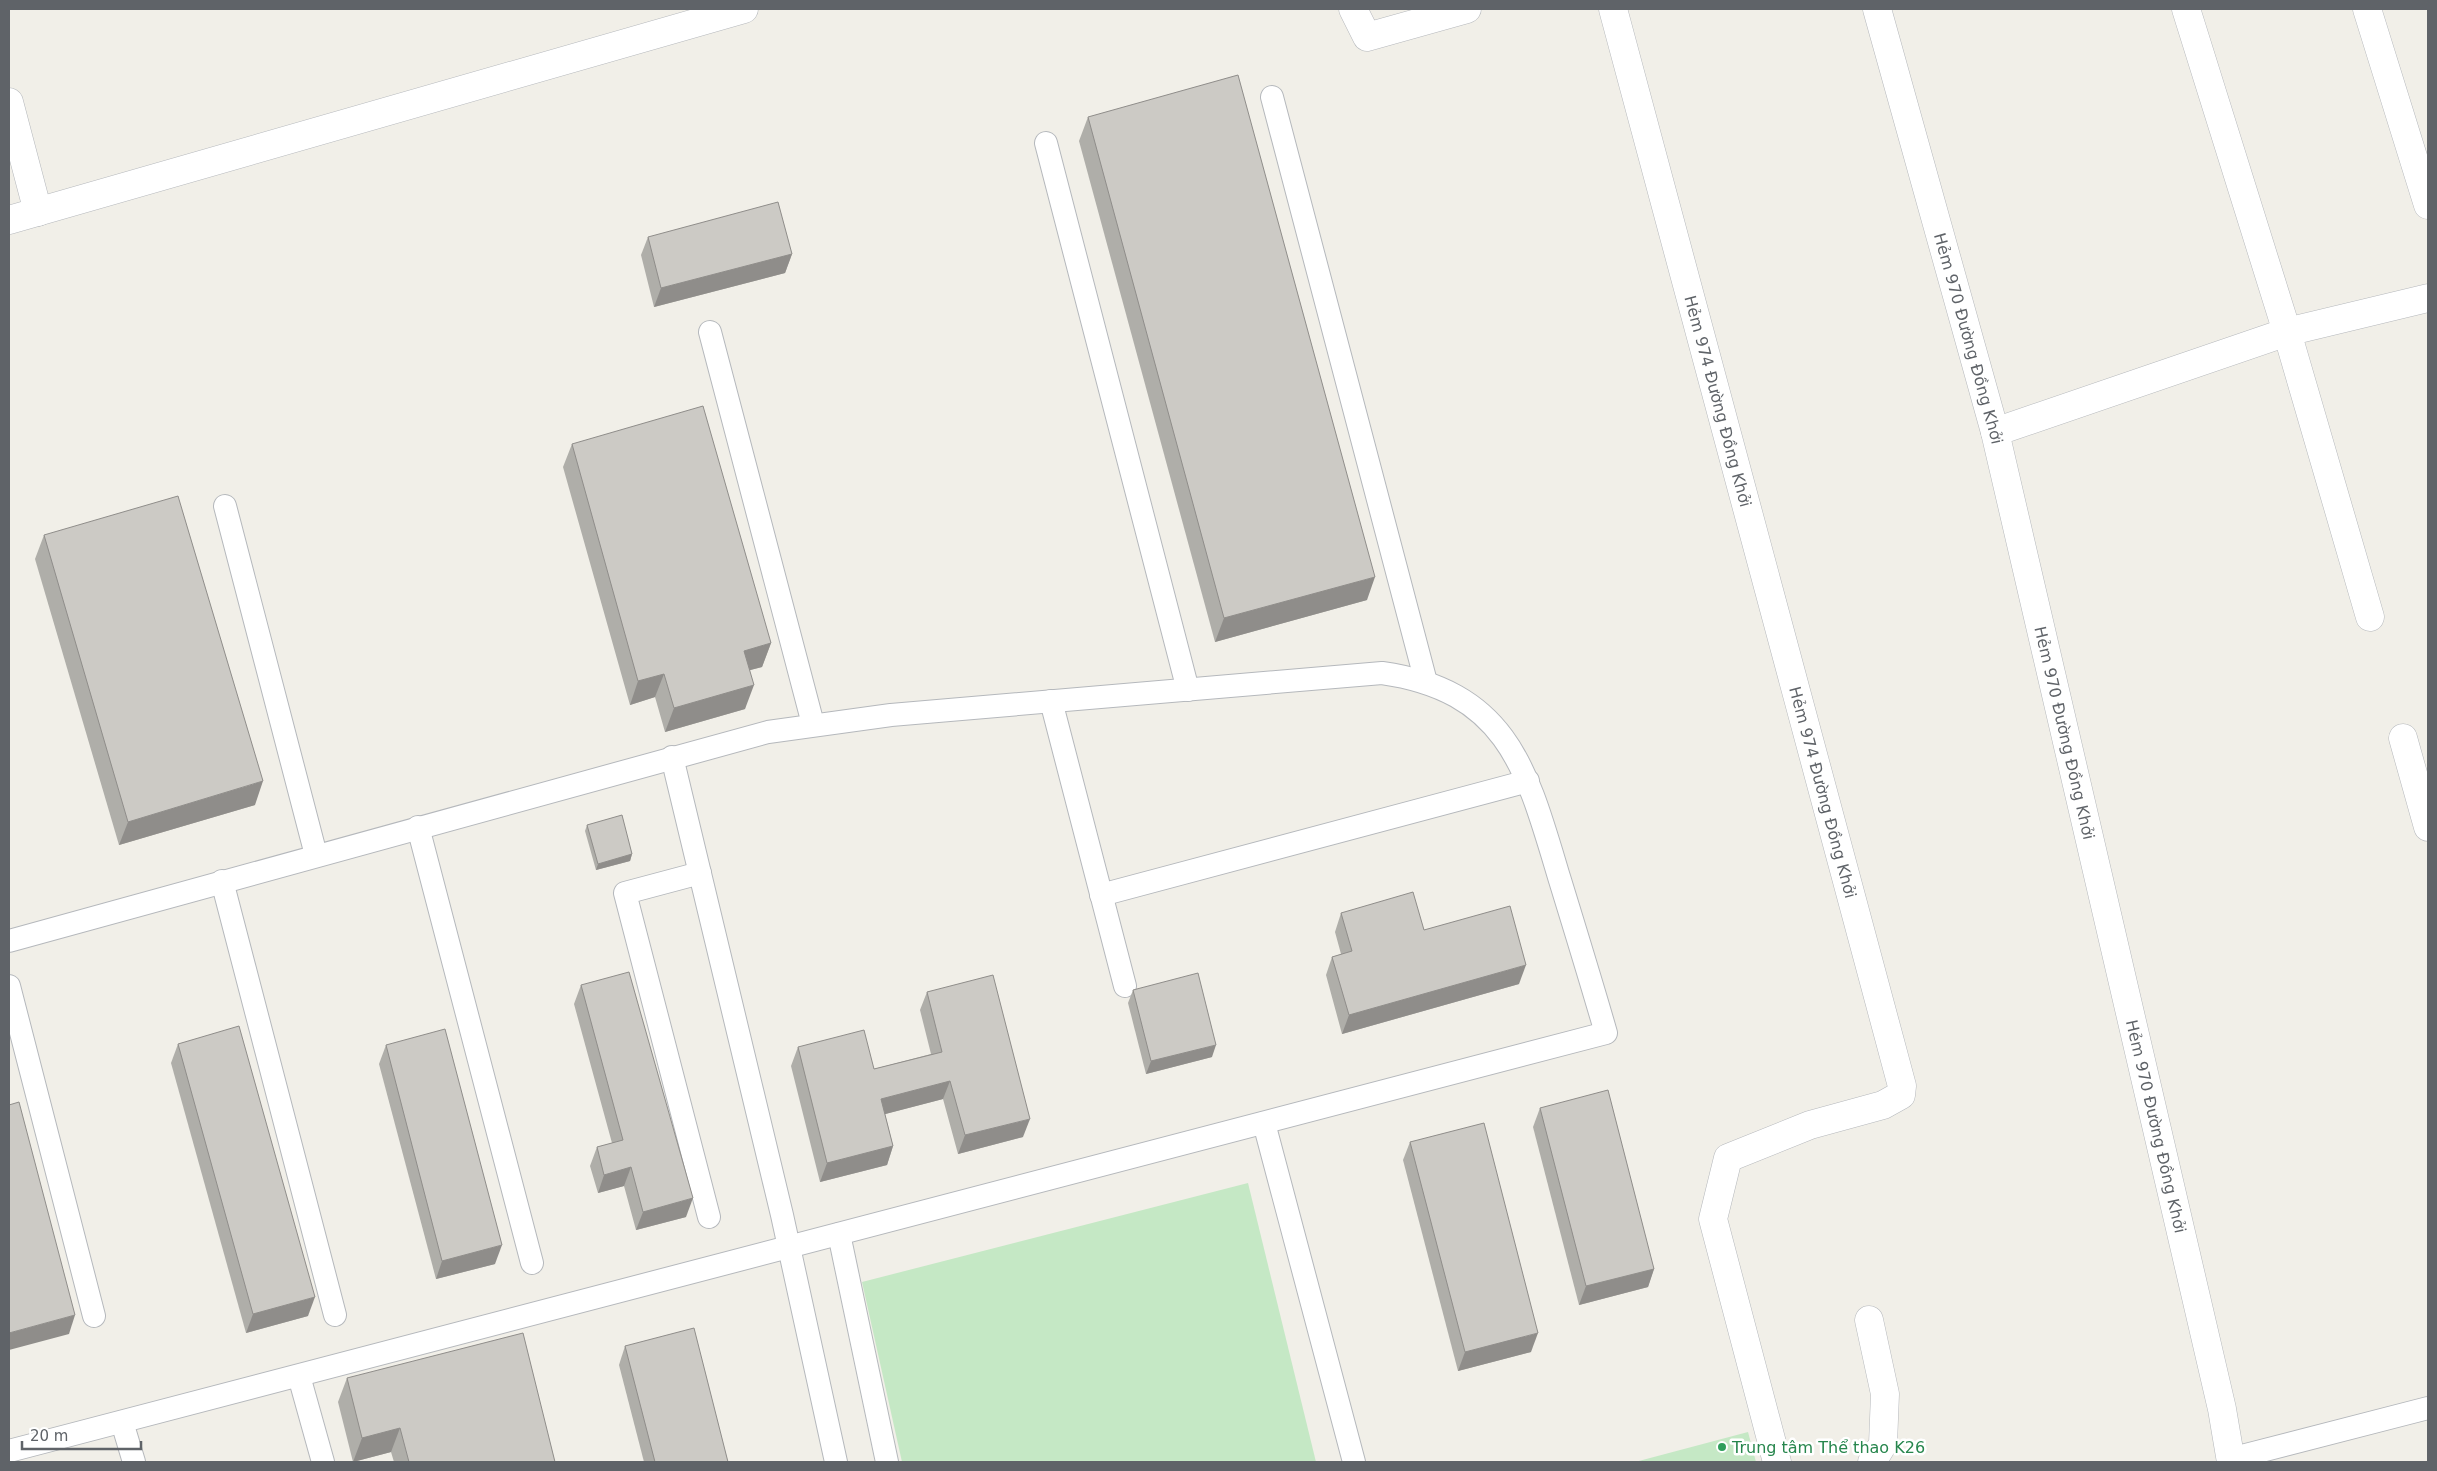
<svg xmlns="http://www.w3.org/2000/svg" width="2437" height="1471" viewBox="0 0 2437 1471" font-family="'DejaVu Sans',sans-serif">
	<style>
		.green { fill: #c5e8c5 }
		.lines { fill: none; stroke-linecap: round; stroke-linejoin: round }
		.service-casing { stroke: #b5b8bc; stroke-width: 24 }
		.minor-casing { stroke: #b5b8bc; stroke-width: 29 }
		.service { stroke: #fff; stroke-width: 22 }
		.minor { stroke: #fff; stroke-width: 28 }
		.wall { fill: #afaea9 }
		.shaded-wall { fill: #8f8d8a }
		.building { fill: #cccac5; stroke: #8f8d8a }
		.leisure-dot { fill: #2e9e5b; stroke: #fff; stroke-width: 2 }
		.labels { text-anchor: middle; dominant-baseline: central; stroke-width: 5; stroke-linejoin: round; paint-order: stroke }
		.street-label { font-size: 16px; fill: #5f6368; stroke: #fff }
		.leisure-label { font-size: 16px; fill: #27864d; stroke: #fff; text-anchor: start }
	</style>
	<rect width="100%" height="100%" fill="#f1efe8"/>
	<!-- green -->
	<g class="green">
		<path d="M1248,1183L1316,1462H902L862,1282Z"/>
		<path d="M1748,1432L1756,1462H1635Z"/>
	</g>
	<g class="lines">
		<defs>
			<g id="service">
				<path d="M1272,97L1426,682"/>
				<path d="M1046,143L1188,690"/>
				<path d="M710,332L813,724"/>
				<path d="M225,506L316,855"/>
				<path d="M1051,701L1125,986"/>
				<path d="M672,757L782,1215L836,1462"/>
				<path d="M418,827L532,1263"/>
				<path d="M700,873L625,893L709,1217"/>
				<path d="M222,881L335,1315"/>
				<path d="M1101,895L1528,781"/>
				<path d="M9,941L768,732L891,715L1382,673C1508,691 1527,770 1559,877C1575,929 1591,981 1606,1033L9,1451"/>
				<path d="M9,986L94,1316"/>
				<path d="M1264,1123L1354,1462"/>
				<path d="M839,1234L887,1462"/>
				<path d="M299,1376L323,1462"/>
				<path d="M122,1422L134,1462"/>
				<path d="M2230,1459L2428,1408"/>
			</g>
			<g id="minor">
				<path d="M1353,9L1367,37L1467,9"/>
				<path id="s1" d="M1613,9L1902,1086L1901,1095L1883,1105L1810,1125L1728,1158L1713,1219L1777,1462"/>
				<path id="s2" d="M1877,9L1995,432L2222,1409L2231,1462"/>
				<path d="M2186,9L2287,332L2370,617"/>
				<path d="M2367,9L2428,205"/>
				<path d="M9,102L38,212"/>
				<path d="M9,220L744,9"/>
				<path d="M1995,432L2287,332L2428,298"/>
				<path d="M2403,738L2428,827"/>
				<path d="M1869,1320L1885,1394L1883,1444L1872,1462"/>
			</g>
		</defs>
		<!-- service casing -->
		<use href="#service" class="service-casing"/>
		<!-- minor casing -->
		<use href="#minor" class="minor-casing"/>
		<!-- service -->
		<use href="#service" class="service"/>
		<!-- minor -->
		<use href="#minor" class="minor"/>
	</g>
	<!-- wall -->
	<g class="wall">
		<path d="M1088,117L1367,600L1215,642L1079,141Z"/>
		<path d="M648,237L792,254L785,273L654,307L641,255Z"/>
		<path d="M572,444L771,643L762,667L750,670L745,709L665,732L655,697L630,705L563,467Z"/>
		<path d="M44,535L255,805L119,845L35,559Z"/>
		<path d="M587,825L632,854L630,861L596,870L585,831Z"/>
		<path d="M1341,913L1424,930L1519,984L1342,1034L1326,975L1332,957L1341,954L1335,932Z"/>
		<path d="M581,985L686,1217L636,1230L624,1186L598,1193L590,1166L597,1147L612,1143L574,1004Z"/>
		<path d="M1133,990L1212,1057L1146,1074L1128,1003Z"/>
		<path d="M927,992L1023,1137L958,1154L943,1099L885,1114L893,1146L887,1165L820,1182L791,1066L798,1047L874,1069L931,1054L920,1010Z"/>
		<path d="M178,1044L308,1316L246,1333L171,1063Z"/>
		<path d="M386,1045L495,1264L436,1279L379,1064Z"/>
		<path d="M1540,1108L1654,1269L1648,1287L1579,1305L1533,1127Z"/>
		<path d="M1410,1142L1531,1352L1458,1371L1403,1160Z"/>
		<path d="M625,1346L728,1462H644L619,1365Z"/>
		<path d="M347,1378L555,1462H394L391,1452L353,1462L338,1402Z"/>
	</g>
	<!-- shaded-wall -->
	<g class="shaded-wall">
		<path d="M792,254L785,273L654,307L661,288Z"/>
		<path d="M1375,577L1367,600L1215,642L1224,618Z"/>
		<path d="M771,643L762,667L735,674L744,651Z"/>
		<path d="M664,674L655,697L630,705L638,681Z"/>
		<path d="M754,685L745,709L665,732L674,708Z"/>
		<path d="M263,781L255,805L119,845L128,822Z"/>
		<path d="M632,854L630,861L596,870L598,864Z"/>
		<path d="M1526,965L1519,984L1342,1034L1349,1015Z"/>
		<path d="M1216,1045L1212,1057L1146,1074L1151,1061Z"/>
		<path d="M950,1081L943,1099L874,1117L881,1099Z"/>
		<path d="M1030,1119L1023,1137L958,1154L965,1135Z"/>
		<path d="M893,1146L887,1165L820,1182L827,1163Z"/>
		<path d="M631,1167L624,1186L598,1193L604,1175Z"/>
		<path d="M693,1198L686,1217L636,1230L643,1212Z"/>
		<path d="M502,1245L495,1264L436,1279L442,1261Z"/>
		<path d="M1654,1269L1648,1287L1579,1305L1586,1286Z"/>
		<path d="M315,1297L308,1316L246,1333L253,1314Z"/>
		<path d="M75,1315L69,1334L9,1350V1333Z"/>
		<path d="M1538,1333L1531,1352L1458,1371L1465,1352Z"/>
		<path d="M400,1428L391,1452L353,1462L362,1438Z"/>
	</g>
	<!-- building -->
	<g class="building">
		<path d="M1238,75L1375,577L1224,618L1088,117Z"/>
		<path d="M778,202L792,254L661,288L648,237Z"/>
		<path d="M703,406L771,643L744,651L754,685L674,708L664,674L638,681L572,444Z"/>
		<path d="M178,496L263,781L128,822L44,535Z"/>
		<path d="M622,815L632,854L598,864L587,825Z"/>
		<path d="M1413,892L1424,930L1510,906L1526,965L1349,1015L1332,957L1352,951L1341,913Z"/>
		<path d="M629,972L693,1198L643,1212L631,1167L604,1175L597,1147L623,1140L581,985Z"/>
		<path d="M1198,973L1216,1045L1151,1061L1133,990Z"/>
		<path d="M993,975L1030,1119L965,1135L950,1081L881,1099L893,1146L827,1163L798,1047L864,1030L874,1069L942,1052L927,992Z"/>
		<path d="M239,1026L315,1297L253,1314L178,1044Z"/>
		<path d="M445,1029L502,1245L442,1261L386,1045Z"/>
		<path d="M1608,1090L1654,1269L1586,1286L1540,1108Z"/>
		<path d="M19,1102L75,1315L9,1333V1105Z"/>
		<path d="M1484,1123L1538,1333L1465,1352L1410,1142Z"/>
		<path d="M694,1328L728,1462H655L625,1346Z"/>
		<path d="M523,1333L555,1462H409L400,1428L362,1438L347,1378Z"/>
	</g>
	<!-- markers -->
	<circle class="leisure-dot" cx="1722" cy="1447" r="5"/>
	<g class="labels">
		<!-- street labels -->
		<g class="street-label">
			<text stroke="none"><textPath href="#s2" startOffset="342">Hẻm 970 Đường Đồng Khởi</textPath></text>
			<text stroke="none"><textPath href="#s1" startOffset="406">Hẻm 974 Đường Đồng Khởi</textPath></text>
			<text stroke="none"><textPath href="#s2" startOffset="748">Hẻm 970 Đường Đồng Khởi</textPath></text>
			<text stroke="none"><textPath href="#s1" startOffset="811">Hẻm 974 Đường Đồng Khởi</textPath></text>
			<text stroke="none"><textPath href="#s2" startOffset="1152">Hẻm 970 Đường Đồng Khởi</textPath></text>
		</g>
		<!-- leisure labels -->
		<g class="leisure-label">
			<text x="1732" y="1447">Trung tâm Thể thao K26</text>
		</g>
	</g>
	<!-- border -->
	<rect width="2437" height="1471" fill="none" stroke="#5f6368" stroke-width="20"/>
	<!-- scale -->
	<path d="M22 1441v8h119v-8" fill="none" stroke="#5f6368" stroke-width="2.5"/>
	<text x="30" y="1441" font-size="15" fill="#5f6368" stroke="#ffffff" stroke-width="4" paint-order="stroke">20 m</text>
</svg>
